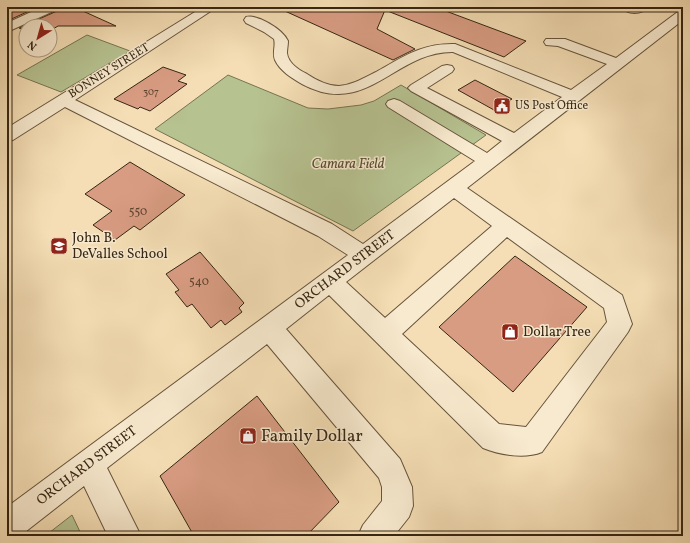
<svg xmlns="http://www.w3.org/2000/svg" width="690" height="543" viewBox="0 0 690 543" font-family="Vollkorn,serif">
	<style>
		.green { fill: #b7c291; stroke: #767452 }
		.building { fill: #d89c82; stroke: #362613 }
		.lines { fill: none; stroke-linecap: round; stroke-linejoin: round }
		.minor-casing { stroke: #66543c; stroke-width: 2 }
		.minor { fill: #f8eacf; fill-rule: evenodd }
		.labels { text-anchor: middle; dominant-baseline: central; stroke-width: 3; stroke-linejoin: round; paint-order: stroke }
		.far-number-label { font-size: 10px; fill: #5e442f }
		.far-street-label { font-size: 12px; fill: #362613; stroke: #f8eacf }
		.far-poi-label { font-size: 12px; fill: #362613; stroke: #f8eacf; text-anchor: start }
		.number-label { font-size: 12px; fill: #5e442f }
		.park-label { font-size: 14px; font-style: italic; fill: #564d32; stroke: #f8eacf }
		.poi-label { font-size: 14px; fill: #362613; stroke: #f8eacf; text-anchor: start }
		.street-label { font-size: 14px; fill: #362613; stroke: #f8eacf }
		.near-poi-label { font-size: 17px; fill: #362613; stroke: #f8eacf; text-anchor: start }
	</style>
	<rect width="100%" height="100%" fill="#f5deb5"/>
	<filter id="stains"><feTurbulence type="fractalNoise" baseFrequency=".005" numOctaves="4"/><feColorMatrix values="0 0 0 0 .2 0 0 0 0 .09 0 0 0 0 .02 0 0 0 .5 -.17"/></filter>
	<radialGradient id="worn" r=".72"><stop offset=".6" stop-color="#630" stop-opacity="0"/><stop offset="1" stop-color="#630" stop-opacity=".3"/></radialGradient>
	<!-- green -->
	<g class="green">
		<path d="M87,35L130,51L61,92L17,75Z"/>
		<path d="M228,75L308,108L328,109L361,105L374,101L401,85L486,135L353,231L155,129Z"/>
		<path d="M72,515L82,536H45Z"/>
	</g>
	<!-- building -->
	<g class="building">
		<path d="M7,7H38L7,21Z"/>
		<path d="M59,7H74L116,26H58L53,29L50,26H26V30L19,28L57,11Z"/>
		<path d="M276,7H435L526,41L504,57L385,10L377,29L415,49L393,60Z"/>
		<path d="M163,67L186,75L178,81L187,84L150,111L140,107L138,109L114,99Z"/>
		<path d="M475,80L512,99L494,110L458,90Z"/>
		<path d="M130,162L185,195L140,230L134,226L115,240L93,225L112,211L85,194Z"/>
		<path d="M200,252L244,303L239,308L242,312L225,325L221,320L211,328L192,304L187,307L175,292L179,290L166,274Z"/>
		<path d="M515,256L587,307L513,392L439,327Z"/>
		<path d="M257,396L339,502L306,536H194L160,476Z"/>
	</g>
	<g class="lines">
		<defs>
			<g id="minor">
				<path d="M42,7H58L56,10L7,32V23Z"/>
				<path d="M203,7H217L75,100L332,224L363,244L475,161L388,107L386,104L388,101L394,99L400,101L487,153L502,141L411,91L408,88L411,85L442,66L447,65L452,66L454,69L452,72L427,88L514,133L562,97L453,52C395,51 367,119 302,84C292,78 280,71 275,60C272,53 276,46 274,39L264,32L246,23L244,20L246,17C257,14 283,29 288,41C288,45 287,49 287,53C288,63 299,70 307,74C316,80 328,86 339,86C352,85 364,78 376,72C403,57 422,43 455,44L571,90L607,64L558,46L546,45L544,42L546,39H565L616,58L679,11L683,10V20L467,188L622,295L632,324L628,332L542,452C525,459 500,455 483,448L329,295L286,329L400,459L412,487L413,506L409,517L394,536H358L363,525L382,501V487L379,478L267,344L107,468L141,536H108L84,486L20,536H7V507L348,255L318,236L65,107L13,140L7,141V128ZM454,198L492,226L385,318L346,282ZM507,237L604,308L607,322L526,427L499,424L402,334Z"/>
				<path d="M621,7H648C642,15 627,15 621,7Z"/>
			</g>
		</defs>
		<!-- minor casing -->
		<use href="#minor" class="minor-casing"/>
		<!-- minor -->
		<use href="#minor" class="minor"/>
	</g>
	<!-- icons -->
	<defs>
		<symbol id="civic-square" viewBox="-11 -11 22 22"><rect x="-9" y="-9" width="18" height="18" rx="4" fill="#8f2418" stroke="#f8eacf"/><path d="M-.6-6.5H3V-4.5H.6V-3L4-1V1h2V6H-6V1h2V-1L-.6-3ZM-1.2 2.5V6h2.4V2.5Z" fill="#fff"/></symbol>
		<symbol id="school-square" viewBox="-11 -11 22 22"><rect x="-9" y="-9" width="18" height="18" rx="4" fill="#8f2418" stroke="#f8eacf"/><path d="M0-5L7-2L0 1L-7-2ZM-4 1L0 2.5L4 1V4Q0 6-4 4Z" fill="#fff"/></symbol>
		<symbol id="shop-square" viewBox="-11 -11 22 22"><rect x="-9" y="-9" width="18" height="18" rx="4" fill="#8f2418" stroke="#f8eacf"/><path d="M-5-2.5h2.3a2.7 3.5 0 0 1 5.4 0H5L5.5 6h-11ZM-1.5-2.5h3a1.5 2.3 0 0 0-3 0Z" fill="#fff"/></symbol>
	</defs>
	<g fill-rule="evenodd">
		<use href="#civic-square" x="492" y="96" width="20" height="20"/>
		<use href="#school-square" x="49" y="236" width="20" height="20"/>
		<use href="#shop-square" x="500" y="322" width="20" height="20"/>
		<use href="#shop-square" x="238" y="426" width="20" height="20"/>
	</g>
	<g class="labels">
		<!-- far-number labels -->
		<g class="far-number-label">
			<text x="151" y="92">307</text>
		</g>
		<!-- far-street labels -->
		<g class="far-street-label">
			<text transform="translate(109 71) rotate(-32)">BONNEY STREET</text>
		</g>
		<!-- far-poi labels -->
		<g class="far-poi-label">
			<text x="515" y="106">US Post Office</text>
		</g>
		<!-- number labels -->
		<g class="number-label">
			<text x="138" y="212">550</text>
			<text x="199" y="282">540</text>
		</g>
		<!-- park labels -->
		<g class="park-label">
			<text x="348" y="164">Camara Field</text>
		</g>
		<!-- poi labels -->
		<g class="poi-label">
			<text x="72" y="238">John B.<tspan x="72" dy="16">DeValles School</tspan></text>
			<text x="523" y="332">Dollar Tree</text>
		</g>
		<!-- street labels -->
		<g class="street-label">
			<text transform="translate(345 270) rotate(-37)">ORCHARD STREET</text>
			<text transform="translate(87 466) rotate(-37)">ORCHARD STREET</text>
		</g>
		<!-- near-poi labels -->
		<g class="near-poi-label">
			<text x="261" y="436">Family Dollar</text>
		</g>
	</g>
	<!-- margin -->
	<rect width="690" height="543" fill="none" stroke="#f5deb5" stroke-width="24"/>
	<rect x="8" y="8" width="674" height="527" fill="none" stroke="#362613" stroke-width="2"/>
	<rect x="12" y="12" width="666" height="519" fill="none" stroke="#362613"/>
	<!-- north arrow -->
	<g transform="translate(38 38) rotate(217)"><circle r="19" fill="#f8eacf" stroke="#aa9c84"/>
	<path d="M0-3L7 15L0 10L-7 15Z" fill="#8f2418"/>
	<text y="-6" font-size="11" font-weight="bold" text-anchor="middle" fill="#362613">N</text>
	</g>
	<rect width="100%" height="100%" filter="url(#stains)"/>
	<rect width="100%" height="100%" fill="url(#worn)"/>
</svg>
